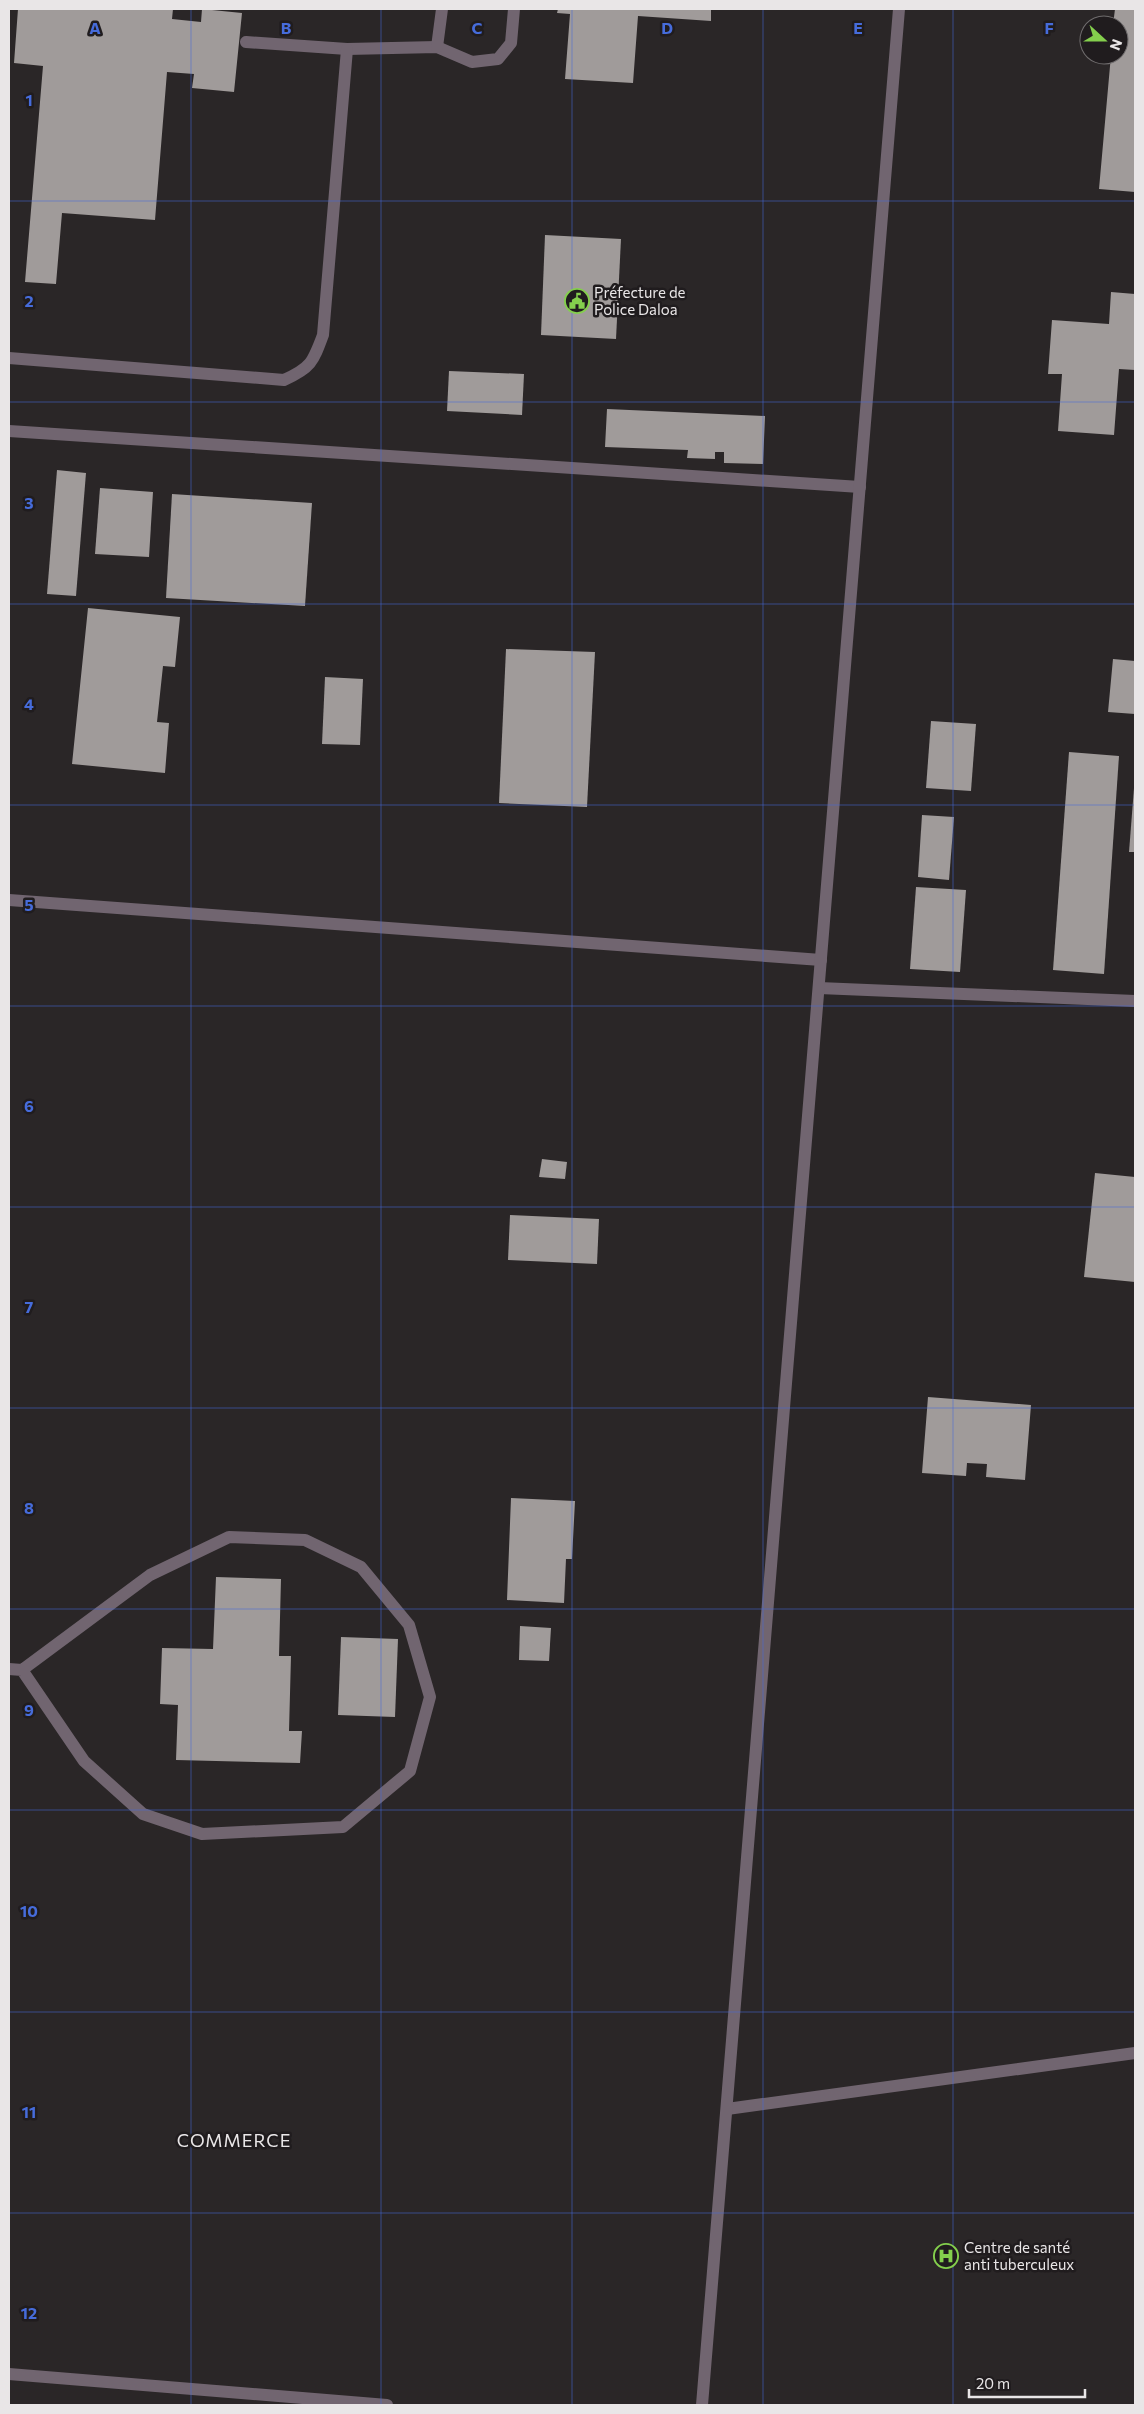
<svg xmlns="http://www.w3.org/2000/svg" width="1144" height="2414" viewBox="0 0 1144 2414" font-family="Commissioner,sans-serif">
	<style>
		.building { fill: #a09b9a }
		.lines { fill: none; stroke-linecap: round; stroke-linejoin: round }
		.service { stroke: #716570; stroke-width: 12 }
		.minor { stroke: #716570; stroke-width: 12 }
		.grid { fill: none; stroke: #466cdb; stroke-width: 1; stroke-opacity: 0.55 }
		.labels { text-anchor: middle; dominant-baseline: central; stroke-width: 5; stroke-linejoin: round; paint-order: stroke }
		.poi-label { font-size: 15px; fill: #e9e6e7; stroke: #201c1e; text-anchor: start }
		.quarter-label { font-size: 18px; letter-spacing: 1px; fill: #e9e6e7; stroke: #201c1e }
		.grid-label { font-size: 16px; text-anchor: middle; font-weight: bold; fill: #466cdb; stroke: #201c1e; stroke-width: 5; stroke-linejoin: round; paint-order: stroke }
	</style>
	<rect width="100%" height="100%" fill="#2a2627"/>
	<!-- building -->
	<g class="building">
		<path d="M18,9H173L172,19L201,22L202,9L242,13L234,92L192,88L194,74L167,72L155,220L62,213L56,284L25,282L43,66L14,63Z"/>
		<path d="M558,9H711V21L638,16L633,83L565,79L570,14L557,13Z"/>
		<path d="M1115,9H1135V192L1099,189L1111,55H1119V25H1113Z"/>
		<path d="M545,235L621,239L616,339L541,335Z"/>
		<path d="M1111,292L1135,294V370L1119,369L1114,435L1058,431L1062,374H1048L1052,320L1109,324Z"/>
		<path d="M449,371L524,374L522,415L447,411Z"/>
		<path d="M607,409L765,416L763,464L724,463V452H715V459L687,458L688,450L605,447Z"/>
		<path d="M57,470L86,473L76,596L47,594Z"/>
		<path d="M100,488L153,492L149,557L95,554Z"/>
		<path d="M172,494L312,503L305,606L166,598Z"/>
		<path d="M88,608L180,617L175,667L163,666L157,722L169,723L165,773L72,764Z"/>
		<path d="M506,649L595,652L587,807L499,803Z"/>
		<path d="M1113,659L1135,661V714L1108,712Z"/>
		<path d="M325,677L363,679L360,745L322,744Z"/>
		<path d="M931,721L976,724L971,791L926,788Z"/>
		<path d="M1069,752L1119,756L1104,974L1053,970Z"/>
		<path d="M1134,788H1135V852H1129Z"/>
		<path d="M922,815L954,817L949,880L918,877Z"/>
		<path d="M916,887L966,890L960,972L910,969Z"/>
		<path d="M542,1159L567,1162L565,1179L539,1177Z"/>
		<path d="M1095,1173L1135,1177V1282L1084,1277Z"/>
		<path d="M510,1215L599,1219L597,1264L508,1260Z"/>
		<path d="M928,1397L1031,1405L1025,1480L986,1477L987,1464L967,1463L966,1476L922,1473Z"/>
		<path d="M511,1498L575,1501L572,1559H566L564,1603L507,1600Z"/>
		<path d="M216,1577L281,1579L279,1656H291L289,1731H302L300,1763L176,1760L178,1705L160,1704L162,1648L213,1649Z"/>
		<path d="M520,1626L551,1628L549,1661L519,1660Z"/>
		<path d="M341,1637L398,1639L395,1717L338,1715Z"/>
	</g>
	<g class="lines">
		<!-- service -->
		<g class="service">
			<path d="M246,42L347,49L437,47L472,62L498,59L511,43L514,9"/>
			<path d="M437,47L442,9"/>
			<path d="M9,358L284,380C311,368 313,362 323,335L347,49"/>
			<path d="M9,1669L22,1670L150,1575L229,1537L305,1540L361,1567L409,1625L430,1697L410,1771L343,1827L202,1834L143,1814L84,1761L22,1670"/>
			<path d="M727,2109L1135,2053"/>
		</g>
		<!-- minor -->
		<g class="minor">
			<path d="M9,431L860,487"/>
			<path d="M9,900L821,960"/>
			<path d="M819,988L1135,1001"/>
			<path d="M9,2374L387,2405"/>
			<path d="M702,2405L899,9"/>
		</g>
	</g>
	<!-- grid -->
	<path class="grid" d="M191,9V2405M381,9V2405M572,9V2405M763,9V2405M953,9V2405M9,201H1135M9,402H1135M9,604H1135M9,805H1135M9,1006H1135M9,1207H1135M9,1408H1135M9,1609H1135M9,1810H1135M9,2012H1135M9,2213H1135"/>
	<!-- icons -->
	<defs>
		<symbol id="civic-ring" viewBox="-11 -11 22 22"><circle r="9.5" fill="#201c1e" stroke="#84cf4d" stroke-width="1.5"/><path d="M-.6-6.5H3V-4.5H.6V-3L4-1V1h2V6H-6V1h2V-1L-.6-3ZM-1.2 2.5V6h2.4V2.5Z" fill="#84cf4d"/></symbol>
		<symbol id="hospital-ring" viewBox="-11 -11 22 22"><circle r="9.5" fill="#201c1e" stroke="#84cf4d" stroke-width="1.5"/><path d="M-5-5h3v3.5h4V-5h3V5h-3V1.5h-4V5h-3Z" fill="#84cf4d"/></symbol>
	</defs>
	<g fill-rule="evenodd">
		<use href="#civic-ring" x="563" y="287" width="28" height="28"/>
		<use href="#hospital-ring" x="932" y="2242" width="28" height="28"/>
	</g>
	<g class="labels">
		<!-- poi labels -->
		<g class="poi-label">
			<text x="594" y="292">Préfecture de<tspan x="594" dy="17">Police Daloa</tspan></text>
			<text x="964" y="2247">Centre de santé<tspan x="964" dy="17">anti tuberculeux</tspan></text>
		</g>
		<!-- quarter labels -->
		<g class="quarter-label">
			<text x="234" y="2140">COMMERCE</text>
		</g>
	</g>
	<g class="grid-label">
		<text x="95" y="34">A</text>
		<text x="286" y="34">B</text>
		<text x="477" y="34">C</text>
		<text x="667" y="34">D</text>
		<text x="858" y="34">E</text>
		<text x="1049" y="34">F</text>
		<text x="29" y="106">1</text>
		<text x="29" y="307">2</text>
		<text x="29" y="509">3</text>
		<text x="29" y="710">4</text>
		<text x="29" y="911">5</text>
		<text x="29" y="1112">6</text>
		<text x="29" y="1313">7</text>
		<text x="29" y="1514">8</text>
		<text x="29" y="1716">9</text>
		<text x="29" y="1917">10</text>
		<text x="29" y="2118">11</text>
		<text x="29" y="2319">12</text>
	</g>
	<!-- border -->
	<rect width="1144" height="2414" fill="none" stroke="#e9e6e7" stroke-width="20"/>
	<!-- north arrow -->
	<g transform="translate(1104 40) rotate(111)"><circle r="24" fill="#201c1e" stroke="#706d6e"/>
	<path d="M0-4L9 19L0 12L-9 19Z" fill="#84cf4d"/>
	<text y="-8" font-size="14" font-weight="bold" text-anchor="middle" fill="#e9e6e7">N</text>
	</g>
	<!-- scale -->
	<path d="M969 2389v8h116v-8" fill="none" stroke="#e9e6e7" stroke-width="2.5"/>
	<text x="976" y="2389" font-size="15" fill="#e9e6e7" stroke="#201c1e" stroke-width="4" paint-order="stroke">20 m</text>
</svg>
